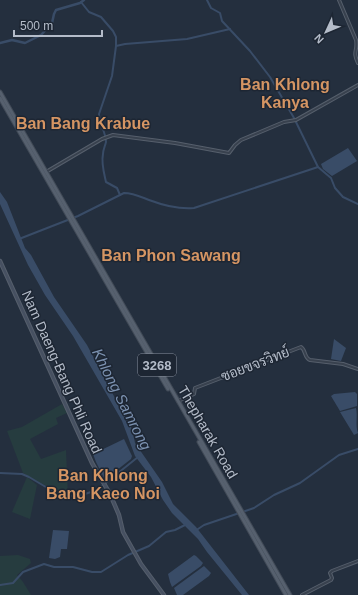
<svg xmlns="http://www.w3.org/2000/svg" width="358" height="595" viewBox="0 0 358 595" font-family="Helvetica,Sarabun,sans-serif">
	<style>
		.green { fill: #263c3f }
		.water { fill: #394c67 }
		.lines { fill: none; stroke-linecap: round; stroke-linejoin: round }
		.canal { stroke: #394c67; stroke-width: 2 }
		.river { stroke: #394c67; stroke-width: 2.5 }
		.tertiary-casing { stroke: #565f6c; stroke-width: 4 }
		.secondary-casing { stroke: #565f6c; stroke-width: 4.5 }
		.primary-casing { stroke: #414a57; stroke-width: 5 }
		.tertiary { stroke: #38414e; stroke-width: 2 }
		.secondary { stroke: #465061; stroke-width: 2.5 }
		.primary { stroke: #56606e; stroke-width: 3 }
		.labels { text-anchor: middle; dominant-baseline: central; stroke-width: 3; stroke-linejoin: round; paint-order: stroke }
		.shield { fill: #1d2633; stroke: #878f9c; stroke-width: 1 }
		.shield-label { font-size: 13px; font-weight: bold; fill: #b4bcc9 }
		.street-label { font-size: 14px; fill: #b4bcc9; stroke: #1d2633 }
		.water-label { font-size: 15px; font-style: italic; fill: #7c92b1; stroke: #1d2633 }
		.quarter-label { font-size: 16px; font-weight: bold; fill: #d59563; stroke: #1d2633 }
	</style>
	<rect width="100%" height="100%" fill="#242f3e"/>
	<!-- green -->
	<g class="green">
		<path d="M62,404L67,413L56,418L58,424L30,439L41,459L66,450L68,496L62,495L23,473L7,431L22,427Z"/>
		<path d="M27,477L37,485L30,519L12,512Z"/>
		<path d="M18,555L30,559L31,563L17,575L23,582L31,595H0V556Z"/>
	</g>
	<!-- water -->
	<g class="water">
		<path d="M348,148L357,161L332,176L323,169L321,164Z"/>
		<path d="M0,192L7,202L25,248L31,255L54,297L87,345L116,400L117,404L129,422L133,432L135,443L162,482L173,504L196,527L249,595H242L207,552L198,539L172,513L163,500L151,477L135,456L122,421L73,336L45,295L28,265L0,204Z"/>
		<path d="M334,339L346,348L341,361L331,359Z"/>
		<path d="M355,392L357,394V406L340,411L331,396L334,394Z"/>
		<path d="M356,408C358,416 355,425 358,433L354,435L340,412Z"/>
		<path d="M124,439L132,456L131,459L117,470L104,478L96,462L93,454Z"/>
		<path d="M53,530L69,531L67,549H61L60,557L55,559L49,558Z"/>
		<path d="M194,555L196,556L203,563L201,566L172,587L170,582L168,574Z"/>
		<path d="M204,566L211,573L209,576L183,595H177L174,588Z"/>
	</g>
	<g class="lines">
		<!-- canal -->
		<g class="canal">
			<path d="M207,0L211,8L220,13L222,21L250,51L270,77L294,118L318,167L331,178L335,188L343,197L358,204"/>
			<path d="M81,2L89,12L101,17L113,31L116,37V46"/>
			<path d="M120,195L117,188L106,182C104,173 101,163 103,154C103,150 105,146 106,142C106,132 99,124 99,114L112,76L116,46L125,44L187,39L230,29"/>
			<path d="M19,239L78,216L124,193C134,193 143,198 152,201C165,206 180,209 194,208L318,167"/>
			<path d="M0,473L22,474L29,477L61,496H79L97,490L138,457"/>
			<path d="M195,531L204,525L254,508L274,495L300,483L339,455L358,449"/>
			<path d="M0,585L13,583L23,572L44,564L54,567H73L92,572H101L128,555L149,546L166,532L175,530L185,525"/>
		</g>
		<!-- river -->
		<path class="river" d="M0,43L12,40L25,43L41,35L52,23L54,14L56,10L80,3L84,0"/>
		<defs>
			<g id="tertiary">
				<path d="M339,0L356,40C358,51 352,51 358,63"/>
				<path d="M46,172L102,139L113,135L175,143L229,153L235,145L241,140L284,122L296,120L358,85"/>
				<path d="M178,401L194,394L195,388L301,347C306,350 304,358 310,360L343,364L358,369"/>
				<path d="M302,595L331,580L332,578L330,573L332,571L358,561"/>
			</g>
			<path id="secondary" d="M0,261L92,463L110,494L119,515L123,532L141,564L164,595"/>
			<g id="primary">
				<path d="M0,92L290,595"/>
				<path d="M0,98L168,389"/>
				<path d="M199,442L286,595"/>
			</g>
		</defs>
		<!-- tertiary casing -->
		<use href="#tertiary" class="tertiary-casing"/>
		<!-- secondary casing -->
		<use href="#secondary" class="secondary-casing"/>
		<!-- primary casing -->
		<use href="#primary" class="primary-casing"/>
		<!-- tertiary -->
		<use href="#tertiary" class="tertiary"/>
		<!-- secondary -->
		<use href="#secondary" class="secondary"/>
		<!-- primary -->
		<use href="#primary" class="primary"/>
	</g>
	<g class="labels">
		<!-- shield labels -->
		<rect class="shield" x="138" y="354" width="38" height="22" rx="3"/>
		<g class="shield-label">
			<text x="157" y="365">3268</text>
		</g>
		<!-- street labels -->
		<g class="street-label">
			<text transform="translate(255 364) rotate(-21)">ซอยขจรวิทย์</text>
			<text transform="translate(62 372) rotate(66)">Nam Daeng-Bang Phli Road</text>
			<text transform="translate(208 432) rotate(60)">Thepharak Road</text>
		</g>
		<!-- water labels -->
		<g class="water-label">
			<text transform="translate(122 399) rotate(63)">Khlong Samrong</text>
		</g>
		<!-- quarter labels -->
		<g class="quarter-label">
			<text x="285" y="84">Ban Khlong<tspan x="285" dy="18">Kanya</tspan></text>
			<text x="83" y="123">Ban Bang Krabue</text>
			<text x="171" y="255">Ban Phon Sawang</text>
			<text x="103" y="475">Ban Khlong<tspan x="103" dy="18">Bang Kaeo Noi</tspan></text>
		</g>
	</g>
	<!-- north arrow -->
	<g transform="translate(326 32) rotate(226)" stroke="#1d2633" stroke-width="3" paint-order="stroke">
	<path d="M0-3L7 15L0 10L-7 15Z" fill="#b4bcc9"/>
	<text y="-6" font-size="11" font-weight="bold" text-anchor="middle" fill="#b4bcc9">N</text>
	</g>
	<!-- scale -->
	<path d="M14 30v6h88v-6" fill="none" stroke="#b4bcc9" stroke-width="2"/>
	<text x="20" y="30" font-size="12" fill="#b4bcc9" stroke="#1d2633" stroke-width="3" paint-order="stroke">500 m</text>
</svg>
